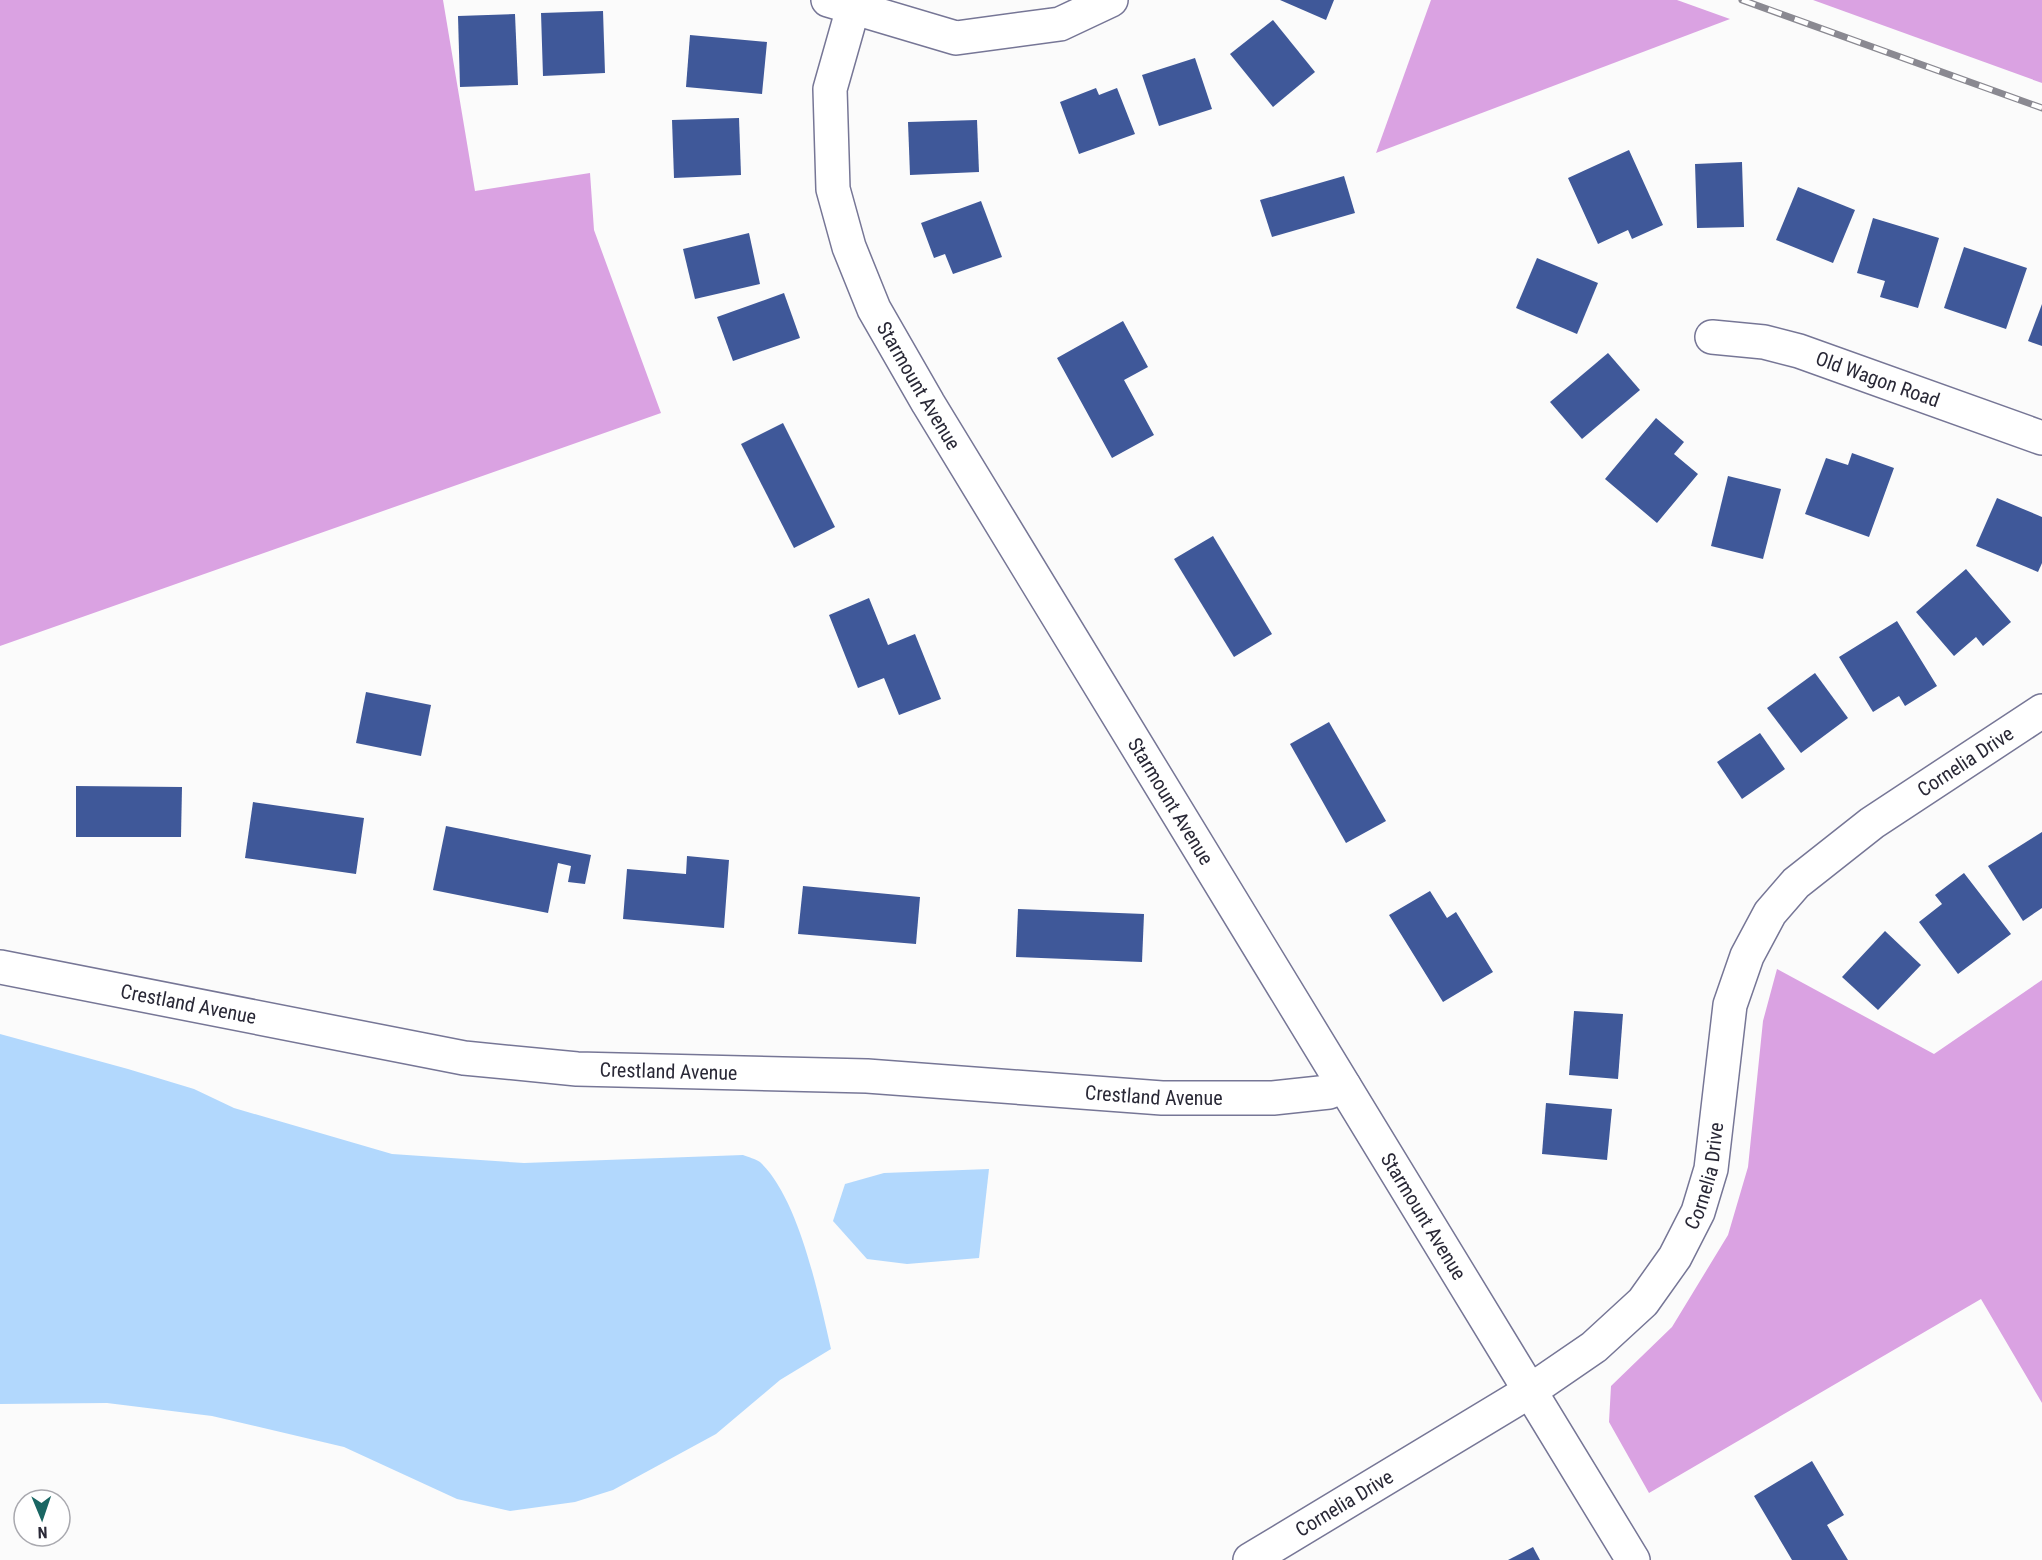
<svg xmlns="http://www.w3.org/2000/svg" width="2042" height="1560" viewBox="0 0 2042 1560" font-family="'Roboto Condensed',sans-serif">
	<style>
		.forest { fill: #daa2e2 }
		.water { fill: #b2d8fd }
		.building { fill: #3f5899 }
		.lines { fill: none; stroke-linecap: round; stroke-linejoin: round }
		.minor-casing { stroke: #767696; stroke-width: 36 }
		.minor { stroke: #fff; stroke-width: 33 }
		.rail-casing { stroke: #8a8991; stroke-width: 7 }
		.rail { stroke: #fff; stroke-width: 4.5; stroke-dasharray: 14; stroke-linecap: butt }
		.labels { text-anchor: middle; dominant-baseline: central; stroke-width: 6; stroke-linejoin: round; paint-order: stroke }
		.street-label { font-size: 20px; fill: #292836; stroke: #fff }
	</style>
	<rect width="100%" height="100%" fill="#fbfbfb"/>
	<!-- forest -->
	<g class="forest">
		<path d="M0,0H443L475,191L590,173L594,230L661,413L0,646Z"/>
		<path d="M1431,0H1677L1730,19L1376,153Z"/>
		<path d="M1813,0H2042V83Z"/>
		<path d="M1777,969L1934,1054L2042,980V1403L1981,1299L1649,1493L1609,1422L1611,1386L1672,1327L1728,1235L1748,1167L1763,1021Z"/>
	</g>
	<!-- water -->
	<g class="water">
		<path d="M0,1034L128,1069L194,1089L234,1108L392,1154L524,1163L743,1155C748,1157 756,1159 760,1162C799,1198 819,1297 831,1349L780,1380L716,1434L613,1490L575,1502L510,1511L457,1499L344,1447L212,1416L107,1403L0,1404Z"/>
		<path d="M989,1169L979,1258L907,1264L867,1259L833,1221L845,1184L884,1173Z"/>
	</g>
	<!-- building -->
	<g class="building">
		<path d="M1280,0H1334L1326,20Z"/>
		<path d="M603,11L605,73L543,76L541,13Z"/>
		<path d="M515,14L518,85L460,87L458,16Z"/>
		<path d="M1273,20L1315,72L1273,107L1230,54Z"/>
		<path d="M690,35L767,42L762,94L686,87Z"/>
		<path d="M1195,58L1212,109L1159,126L1142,75Z"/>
		<path d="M1096,88L1099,95L1117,88L1135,134L1079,154L1060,102Z"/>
		<path d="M739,118L741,175L674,178L672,120Z"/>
		<path d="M977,120L979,172L910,175L908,122Z"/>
		<path d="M1629,150L1663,225L1632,239L1628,230L1598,244L1568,178Z"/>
		<path d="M1742,162L1744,227L1697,228L1695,164Z"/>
		<path d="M1344,176L1355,213L1272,237L1260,200Z"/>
		<path d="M1798,187L1855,210L1833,263L1776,240Z"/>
		<path d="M981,201L1002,257L953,274L945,254L934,258L921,223Z"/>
		<path d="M1873,218L1939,238L1918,308L1880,297L1885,281L1857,273Z"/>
		<path d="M749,233L760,284L695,299L683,249Z"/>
		<path d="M1964,247L2027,268L2006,329L1944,308Z"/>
		<path d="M1537,258L1598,283L1577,334L1516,308Z"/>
		<path d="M784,293L800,338L733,361L717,317Z"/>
		<path d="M2042,304V346L2028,341Z"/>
		<path d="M1123,321L1148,367L1124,380L1154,435L1112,458L1057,358Z"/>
		<path d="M1608,353L1640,390L1582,439L1550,402Z"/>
		<path d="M1656,418L1684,442L1674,454L1698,474L1657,523L1605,479Z"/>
		<path d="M783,423L835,527L794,548L741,444Z"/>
		<path d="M1852,453L1894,468L1869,537L1805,514L1826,458L1848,465Z"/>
		<path d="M1728,476L1781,489L1763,559L1711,546Z"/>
		<path d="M1997,498L2042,517V563L2038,572L1976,546Z"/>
		<path d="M1213,536L1272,634L1234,657L1174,559Z"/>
		<path d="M1966,569L2011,622L1983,646L1976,637L1954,656L1916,612Z"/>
		<path d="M869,598L888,645L915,634L941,699L899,715L884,678L858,688L829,615Z"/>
		<path d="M1897,621L1937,686L1905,706L1899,696L1873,712L1839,657Z"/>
		<path d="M1815,673L1848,718L1801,753L1767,708Z"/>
		<path d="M366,692L431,705L421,756L356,743Z"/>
		<path d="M1329,722L1386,821L1346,843L1290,744Z"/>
		<path d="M1760,733L1785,769L1742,799L1717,762Z"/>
		<path d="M76,786L182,787L181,837H76Z"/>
		<path d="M253,802L364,818L356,874L245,858Z"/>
		<path d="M446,826L591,855L585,884L568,882L571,866L558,863L548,913L433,890Z"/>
		<path d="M2042,832V908L2023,921L1988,866Z"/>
		<path d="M687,856L729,860L724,928L623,919L627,869L686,874Z"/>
		<path d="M1964,873L2011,934L1958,974L1919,922L1942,904L1935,895Z"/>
		<path d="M803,886L920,897L916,944L798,934Z"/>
		<path d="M1430,891L1447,918L1456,912L1493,972L1443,1002L1389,915Z"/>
		<path d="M1018,909L1144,914L1142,962L1016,957Z"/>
		<path d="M1885,931L1921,965L1878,1010L1842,977Z"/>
		<path d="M1574,1011L1623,1014L1618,1079L1569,1075Z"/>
		<path d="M1546,1103L1612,1109L1607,1160L1542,1154Z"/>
		<path d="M1812,1461L1844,1515L1827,1525L1848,1560H1792L1754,1496Z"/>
		<path d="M1533,1547L1540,1560H1508Z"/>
	</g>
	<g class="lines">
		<defs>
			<g id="minor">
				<path d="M828,0L956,38L1060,24L1111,0"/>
				<path id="s1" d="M853,8L830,89L833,189L849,247L874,309L928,403L1633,1560"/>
				<path id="s2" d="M1712,337L1764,342L1799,351L2042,438"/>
				<path id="s3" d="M0,967L464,1058L577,1069L867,1076L1162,1098H1273L1329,1092L1344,1086"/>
				<path id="s4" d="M1250,1560L1530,1391L1594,1347L1643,1302L1675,1257L1698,1212L1711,1169L1730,1005L1747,956L1770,913L1796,883L1872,823L2042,711"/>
			</g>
		</defs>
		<!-- minor casing -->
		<use href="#minor" class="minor-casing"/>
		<!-- minor -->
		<use href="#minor" class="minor"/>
		<defs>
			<path id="rail" d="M1742,0L2042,108"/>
		</defs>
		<!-- rail casing -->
		<use href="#rail" class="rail-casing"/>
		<!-- rail -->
		<use href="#rail" class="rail"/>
	</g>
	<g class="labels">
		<!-- street labels -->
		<g class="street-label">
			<text stroke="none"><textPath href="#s2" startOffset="172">Old Wagon Road</textPath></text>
			<text stroke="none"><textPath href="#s1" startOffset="400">Starmount Avenue</textPath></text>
			<text stroke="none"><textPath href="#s4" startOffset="1136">Cornelia Drive</textPath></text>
			<text stroke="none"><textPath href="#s1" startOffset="886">Starmount Avenue</textPath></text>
			<text stroke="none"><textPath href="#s3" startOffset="192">Crestland Avenue</textPath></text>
			<text stroke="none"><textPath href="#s3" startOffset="678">Crestland Avenue</textPath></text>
			<text stroke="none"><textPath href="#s3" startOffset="1164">Crestland Avenue</textPath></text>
			<text stroke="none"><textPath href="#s4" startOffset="614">Cornelia Drive</textPath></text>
			<text stroke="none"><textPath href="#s1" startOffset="1372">Starmount Avenue</textPath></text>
			<text stroke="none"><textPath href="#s4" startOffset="110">Cornelia Drive</textPath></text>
		</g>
	</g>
	<!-- north arrow -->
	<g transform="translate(42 1518) rotate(178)"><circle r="28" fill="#ffffff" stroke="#a9a9af" stroke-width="1.5"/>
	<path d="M0-4.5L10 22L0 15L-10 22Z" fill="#196663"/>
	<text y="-9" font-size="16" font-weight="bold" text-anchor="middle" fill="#292836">N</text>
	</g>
</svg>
